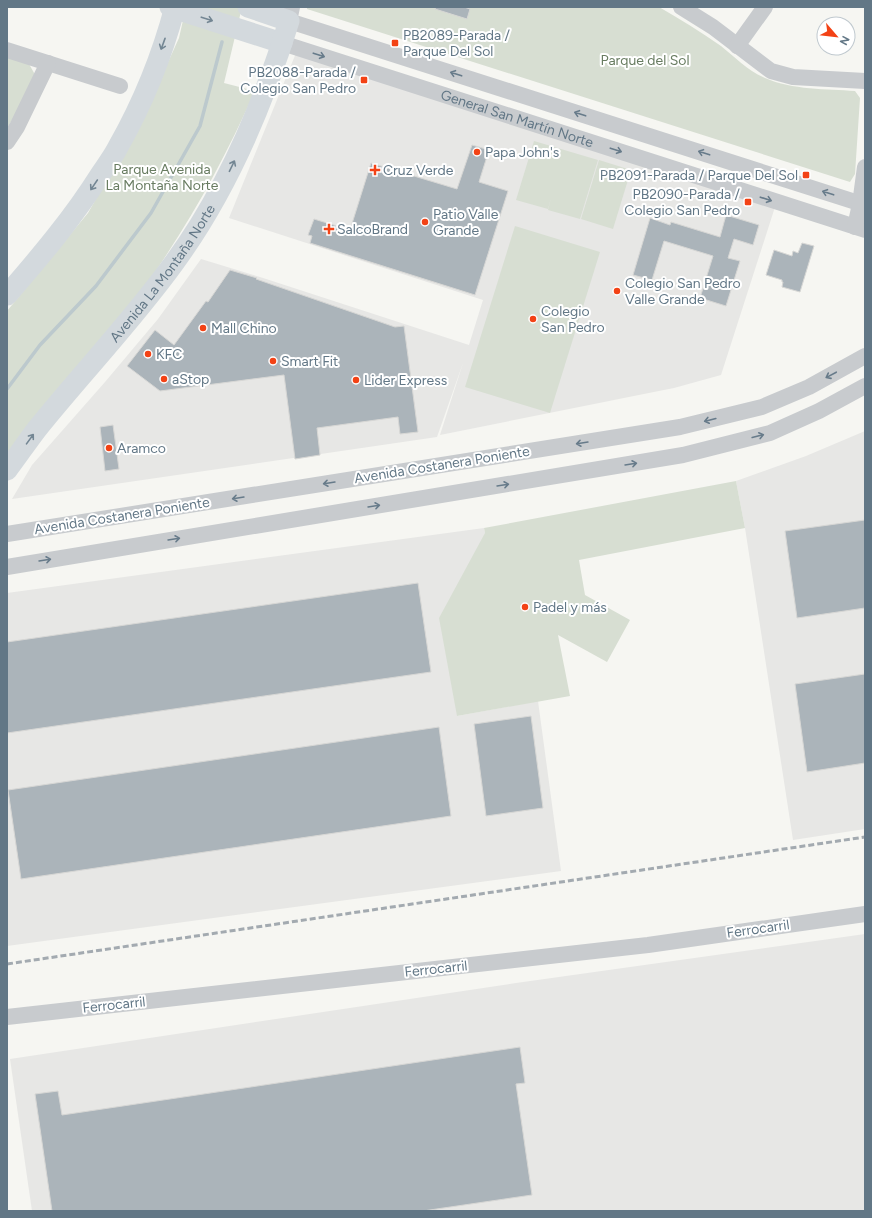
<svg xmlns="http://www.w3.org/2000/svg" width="872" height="1218" viewBox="0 0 872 1218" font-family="Figtree,sans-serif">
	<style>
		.built { fill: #e7e7e5 }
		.green { fill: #d7ded2 }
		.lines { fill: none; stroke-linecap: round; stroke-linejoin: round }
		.stream { stroke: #bcc9cd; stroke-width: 3.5 }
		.building { fill: #abb4ba; stroke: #d7d7d5 }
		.minor { stroke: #c8cbce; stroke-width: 16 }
		.major { stroke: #d3d9dd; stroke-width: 21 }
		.rail { stroke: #a3aab0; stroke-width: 3; stroke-dasharray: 6 3; stroke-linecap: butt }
		.oneway { stroke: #738693 }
		.oneway2 { stroke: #677b8a }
		.poi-dot { fill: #f34215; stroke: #fff; stroke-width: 1.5 }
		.labels { text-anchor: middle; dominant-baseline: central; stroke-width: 4; stroke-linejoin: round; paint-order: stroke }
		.poi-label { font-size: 14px; fill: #627786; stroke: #fff; text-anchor: start }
		.park-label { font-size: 14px; fill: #687c61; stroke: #fff }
		.street-label { font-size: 14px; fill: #627786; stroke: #fff }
	</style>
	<rect width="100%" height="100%" fill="#f6f6f2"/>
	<!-- built -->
	<g class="built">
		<path d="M296,53L775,207L721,375L674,388L440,435L463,363L437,437L12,499L32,465L105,382L158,319L201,259L260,277L469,345L483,300L229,218Z"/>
		<path d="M865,431V829L793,840L745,528L736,481L806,456Z"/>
		<path d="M484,528L485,533L457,716L538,701L561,871L7,946V593Z"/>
		<path d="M865,934V1211H32L10,1059L516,983Z"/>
	</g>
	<!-- green -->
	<g class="green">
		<path d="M186,7H242L224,83L255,91C226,156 195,213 155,272L7,473V311L88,213L145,113L179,38Z"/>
		<path d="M307,7H659C680,19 701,32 721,46C736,58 747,70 765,78C792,90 827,89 855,91L860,98L855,174L850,182L307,9Z"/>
		<path d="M7,57L29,64L38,80L7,128Z"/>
		<path d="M534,141L598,160L580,219L548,210L551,198L548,209L516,200Z"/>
		<path d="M599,160L631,170L613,229L581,219Z"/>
		<path d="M515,226L600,252L550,413L465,387Z"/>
		<path d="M736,481L745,528L579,560L585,595L630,620L607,662L558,635L570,696L457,716L439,618L485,533L484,528Z"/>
	</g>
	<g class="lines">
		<!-- stream -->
		<path class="stream" d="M7,389L40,345L96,286L151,213L200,126L222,42"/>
	</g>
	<!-- building -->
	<g class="building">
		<path d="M436,7H464L470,9L467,19L435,9Z"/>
		<path d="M472,145L489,150L479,182L508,191L475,295L310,243L312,236L308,235L314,219L350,230L371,163L457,189Z"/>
		<path d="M726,215L759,225L753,245L734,239L728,258L740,261L726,306L700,298L713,256L664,241L652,280L633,275L650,218L670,225L671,222L720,237Z"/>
		<path d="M802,243L814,246L800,292L782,287L783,282H782V280L766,275L774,250L792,256L793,251L798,253Z"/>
		<path d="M230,270L257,278L256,279L395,327L404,326L418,432L400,434L398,417L317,428L320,455L295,459L284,375L160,391L127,366L155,330L174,345L206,301L208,302Z"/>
		<path d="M113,425L119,469L105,471L100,427Z"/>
		<path d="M865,520V608L797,618L785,531Z"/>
		<path d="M418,583L431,672L7,733V642Z"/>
		<path d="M865,674V763L807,772L795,684Z"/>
		<path d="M531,716L543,808L486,816L474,724Z"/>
		<path d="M439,727L451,816L21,879L8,790Z"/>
		<path d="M520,1047L525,1083L516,1084L532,1195L423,1211H52L35,1094L58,1091L62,1115Z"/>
	</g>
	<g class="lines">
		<!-- minor -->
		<g class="minor">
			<path d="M292,7L289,21L865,205"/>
			<path d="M681,7L713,27L771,71L793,77L865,81"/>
			<path id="s1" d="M282,43L865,230"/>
			<path d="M737,46L765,7"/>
			<path d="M7,50L120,86"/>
			<path d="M7,142L17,127L48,63"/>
			<path d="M855,227L860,204L865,167"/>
			<path d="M7,534L680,427L762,407L809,387L865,356"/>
			<path d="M7,567L683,455L770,433L819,411L865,386"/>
			<path d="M7,1017L648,945L865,914"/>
		</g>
		<!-- major -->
		<g class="major">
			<path d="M170,7L282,43"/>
			<path d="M7,295C40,257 73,218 100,175C106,166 113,157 118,147C143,103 162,56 175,7"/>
			<path id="s2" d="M7,470C17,457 27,442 37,429C82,373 132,321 174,263C226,192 263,105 289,21L248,7"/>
		</g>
		<!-- rail -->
		<path class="rail" d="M7,964L865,837"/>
	</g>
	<!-- one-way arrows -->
	<defs><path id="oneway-shaft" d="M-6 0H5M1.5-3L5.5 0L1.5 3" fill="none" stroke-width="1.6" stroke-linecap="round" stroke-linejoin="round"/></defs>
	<g class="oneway">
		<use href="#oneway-shaft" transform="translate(207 19) rotate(18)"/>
		<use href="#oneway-shaft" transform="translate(163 44) rotate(110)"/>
		<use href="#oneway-shaft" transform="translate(232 166) rotate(-64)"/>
		<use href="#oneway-shaft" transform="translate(94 185) rotate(124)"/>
		<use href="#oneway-shaft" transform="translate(30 439) rotate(-54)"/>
	</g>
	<g class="oneway2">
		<use href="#oneway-shaft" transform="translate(319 55) rotate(18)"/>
		<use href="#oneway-shaft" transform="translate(456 74) rotate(-162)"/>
		<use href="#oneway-shaft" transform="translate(580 114) rotate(-162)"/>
		<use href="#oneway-shaft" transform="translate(616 150) rotate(18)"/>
		<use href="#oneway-shaft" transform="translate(704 153) rotate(-162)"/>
		<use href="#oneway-shaft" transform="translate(828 193) rotate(-162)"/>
		<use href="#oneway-shaft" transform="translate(766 199) rotate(18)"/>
		<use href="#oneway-shaft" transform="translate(831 375) rotate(152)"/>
		<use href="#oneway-shaft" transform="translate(710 420) rotate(166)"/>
		<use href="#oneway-shaft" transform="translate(758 436) rotate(-14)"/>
		<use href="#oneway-shaft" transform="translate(582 443) rotate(171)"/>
		<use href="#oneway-shaft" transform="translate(631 464) rotate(-9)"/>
		<use href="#oneway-shaft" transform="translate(329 483) rotate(171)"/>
		<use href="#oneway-shaft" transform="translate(503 485) rotate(-9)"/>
		<use href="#oneway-shaft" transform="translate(238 498) rotate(171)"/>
		<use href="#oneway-shaft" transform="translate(374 506) rotate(-9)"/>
		<use href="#oneway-shaft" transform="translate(174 539) rotate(-9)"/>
		<use href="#oneway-shaft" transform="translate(45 560) rotate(-9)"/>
	</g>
	<!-- markers -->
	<g class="poi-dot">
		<rect x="391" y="39" width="8" height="8" rx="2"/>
		<rect x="360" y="76" width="8" height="8" rx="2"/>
		<circle cx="477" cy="152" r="4"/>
		<path d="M373 164h4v4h4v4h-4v4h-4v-4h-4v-4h4z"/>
		<rect x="802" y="171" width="8" height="8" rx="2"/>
		<rect x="744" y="198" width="8" height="8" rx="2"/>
		<circle cx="425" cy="222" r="4"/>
		<path d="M327 223h4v4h4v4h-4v4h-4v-4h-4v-4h4z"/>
		<circle cx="617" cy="291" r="4"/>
		<circle cx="533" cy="319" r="4"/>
		<circle cx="203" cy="328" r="4"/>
		<circle cx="148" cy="354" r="4"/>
		<circle cx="273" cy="361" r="4"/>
		<circle cx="164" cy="379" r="4"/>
		<circle cx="356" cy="380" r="4"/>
		<circle cx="109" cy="448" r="4"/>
		<circle cx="525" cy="607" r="4"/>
	</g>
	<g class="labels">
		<!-- poi labels -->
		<g class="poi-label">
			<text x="403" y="35">PB2089-Parada /<tspan x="403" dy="16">Parque Del Sol</tspan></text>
			<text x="356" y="72" text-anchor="end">PB2088-Parada /<tspan x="356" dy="16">Colegio San Pedro</tspan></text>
			<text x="485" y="152">Papa John's</text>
			<text x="383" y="170">Cruz Verde</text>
			<text x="798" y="175" text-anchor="end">PB2091-Parada / Parque Del Sol</text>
			<text x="740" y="194" text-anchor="end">PB2090-Parada /<tspan x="740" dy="16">Colegio San Pedro</tspan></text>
			<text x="433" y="214">Patio Valle<tspan x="433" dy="16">Grande</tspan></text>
			<text x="337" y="229">SalcoBrand</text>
			<text x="625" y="283">Colegio San Pedro<tspan x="625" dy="16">Valle Grande</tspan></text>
			<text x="541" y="311">Colegio<tspan x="541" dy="16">San Pedro</tspan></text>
			<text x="211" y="328">Mall Chino</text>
			<text x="156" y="354">KFC</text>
			<text x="281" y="361">Smart Fit</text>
			<text x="172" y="379">aStop</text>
			<text x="364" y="380">Lider Express</text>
			<text x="117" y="448">Aramco</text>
			<text x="533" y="607">Padel y más</text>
		</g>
		<!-- park labels -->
		<g class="park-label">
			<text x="645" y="60">Parque del Sol</text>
			<text x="162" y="169">Parque Avenida<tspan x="162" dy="16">La Montaña Norte</tspan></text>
		</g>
		<!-- street labels -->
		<g class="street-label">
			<text stroke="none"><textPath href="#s1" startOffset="247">General San Martín Norte</textPath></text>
			<text stroke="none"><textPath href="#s2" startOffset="251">Avenida La Montaña Norte</textPath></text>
			<text transform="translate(442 465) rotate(-9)">Avenida Costanera Poniente</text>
			<text transform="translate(122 516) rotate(-9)">Avenida Costanera Poniente</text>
			<text transform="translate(758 929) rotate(-8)">Ferrocarril</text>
			<text transform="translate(436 969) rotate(-6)">Ferrocarril</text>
			<text transform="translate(114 1005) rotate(-6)">Ferrocarril</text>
		</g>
	</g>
	<!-- border -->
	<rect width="872" height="1218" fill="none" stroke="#627786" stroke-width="16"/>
	<!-- north arrow -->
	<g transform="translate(836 36) rotate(118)"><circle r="19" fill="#ffffff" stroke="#c0c9cf"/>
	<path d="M0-3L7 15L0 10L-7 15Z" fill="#f34215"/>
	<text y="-6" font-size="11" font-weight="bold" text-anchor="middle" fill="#627786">N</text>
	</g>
</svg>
